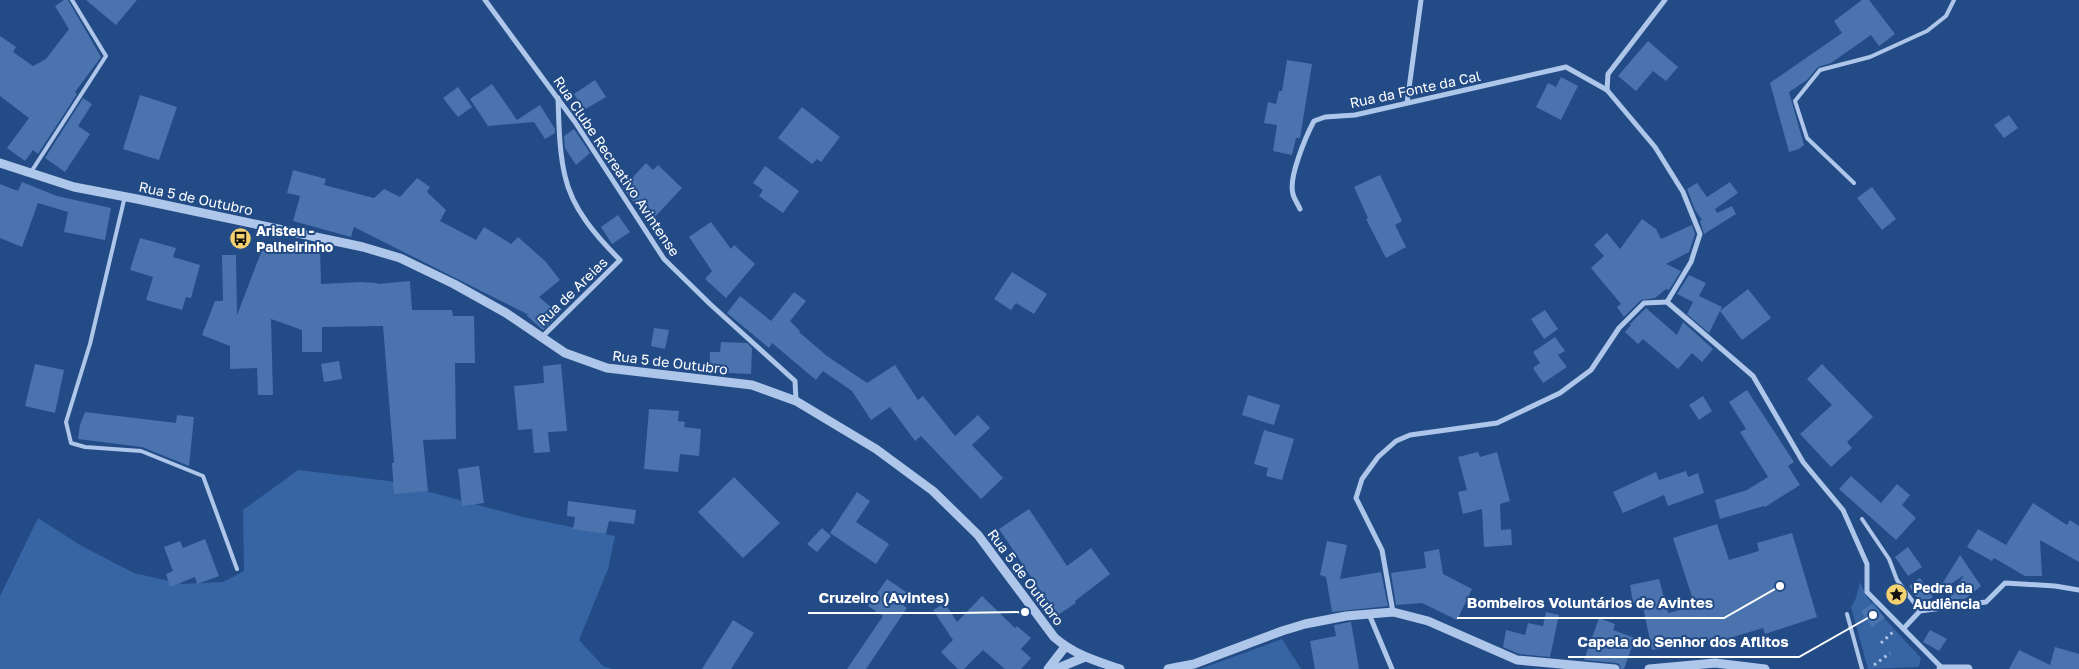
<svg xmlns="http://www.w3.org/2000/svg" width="2079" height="669" viewBox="0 0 2079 669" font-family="'Golos Text',sans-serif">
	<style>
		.green { fill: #3764a3 }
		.building { fill: #4b74ae }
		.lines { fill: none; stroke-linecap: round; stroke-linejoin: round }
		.path { stroke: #adc6e9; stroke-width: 3; stroke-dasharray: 2.5 4; stroke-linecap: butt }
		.service { stroke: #adc6e9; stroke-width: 4 }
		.minor { stroke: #adc6e9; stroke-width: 5 }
		.tertiary { stroke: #adc6e9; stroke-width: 9 }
		.labels { text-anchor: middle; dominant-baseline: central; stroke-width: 4; stroke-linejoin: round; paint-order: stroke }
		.street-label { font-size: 14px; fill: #fff; stroke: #234b86 }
		.poi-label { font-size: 14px; font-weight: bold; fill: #fff; stroke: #234b86; text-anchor: start }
		.leader { fill: none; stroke: #fff; stroke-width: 2 }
		.callout-dot { fill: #fff; stroke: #234b86; stroke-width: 2 }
		.callout-label { font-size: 15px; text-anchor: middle; font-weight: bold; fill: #fff; stroke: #234b86; stroke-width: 4; stroke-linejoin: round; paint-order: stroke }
	</style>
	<rect width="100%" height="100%" fill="#234b86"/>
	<!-- green -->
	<g class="green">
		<path d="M298,470L389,481L523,517L615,536L608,569L579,640L603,666L612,669H0V596L38,518L80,545L134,573L182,584L223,582L244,571L243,510Z"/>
		<path d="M1860,582L1867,597L1872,603L1874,602L1884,618L1921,658L1919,666L1917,667L1868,669L1851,607L1856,598Z"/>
		<path d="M1282,639L1301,669H1200Z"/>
	</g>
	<!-- building -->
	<g class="building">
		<path d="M64,0H68L101,57L75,92L77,94L38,154L33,150L25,161L7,148L29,118L0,96V36L16,47L13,52L33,66L46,59L69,29L55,6Z"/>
		<path d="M86,0H137L116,25Z"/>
		<path d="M1862,0H1869L1895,34L1879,46L1871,35L1831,63L1818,67L1807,80L1789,92L1804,145L1799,149L1789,152L1770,83L1842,33L1834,21Z"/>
		<path d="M1648,41L1678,67L1666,81L1653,71L1636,91L1618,76Z"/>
		<path d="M1287,60L1312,64L1300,138H1296L1292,155L1273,151L1277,125L1264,123L1268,102L1276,104L1279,91H1282Z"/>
		<path d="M1561,77L1578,86L1561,120L1536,107L1548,83L1556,87Z"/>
		<path d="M595,80L606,97L584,110L574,94Z"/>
		<path d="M492,84L517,120L540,105L555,129V133L545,139L534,122L488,126L470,99Z"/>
		<path d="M458,87L472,107L458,117L443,98Z"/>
		<path d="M140,95L177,107L159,160L123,149Z"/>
		<path d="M83,98L92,104L78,126L90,134L65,172L45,158Z"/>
		<path d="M802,107L840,137L821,162L817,159L812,164L778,138Z"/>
		<path d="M2009,115L2018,128L2004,138L1994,125Z"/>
		<path d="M574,129L590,153L576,165L565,148L564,136Z"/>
		<path d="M646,163L653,170L658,165L682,188L652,220L630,198L623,188Z"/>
		<path d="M765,166L799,191L783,213L759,196L763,190L753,183Z"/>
		<path d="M293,170L326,179L324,185L374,198L384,189L400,197L417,178L430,187L427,192L446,210L440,221L476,240L484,227L511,244L518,237L545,261L560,280L539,297L559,314L543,330L526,315H529L354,227L351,237L293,221L300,196L287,193Z"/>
		<path d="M1380,175L1402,221L1395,225L1406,247L1386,258L1366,219L1368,218L1354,187Z"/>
		<path d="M22,182L57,196L111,208L105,240L64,232L68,212L38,203L22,247L0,238V184L18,191Z"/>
		<path d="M1730,182L1738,193L1715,209L1717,213L1732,206L1736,214L1704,234L1700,221L1702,220L1695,210L1687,189L1697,183L1707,197Z"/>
		<path d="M1872,187L1896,219L1882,230L1857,198Z"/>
		<path d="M618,215L630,232L612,244L601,227Z"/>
		<path d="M1642,219L1656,229L1661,239L1692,225L1695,234L1689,252L1666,264L1681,271L1669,290L1666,289L1655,298L1641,300L1624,317L1617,307L1621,304L1591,268L1604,256L1594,245L1607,233L1620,249Z"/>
		<path d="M711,222L731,249L734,245L755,264L726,298L705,279L712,271L689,237Z"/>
		<path d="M140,238L176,248L173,257L200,265L191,298L186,297L182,310L146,300L153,277L130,270Z"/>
		<path d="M320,248L321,284L361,282L377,283V284L410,281L412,310H452L453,316H474L475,363H455L456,439L423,440L428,491L394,494L392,463H394L383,326L322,327V352H302V330L271,319L273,395H258L257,368L230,369V346L202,335L215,301H223L222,255H236L237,315L262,250Z"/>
		<path d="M1012,272L1047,294L1034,314L1016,303L1011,310L994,299Z"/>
		<path d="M1689,275L1706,283L1699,296L1722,307L1709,333L1687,314L1693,302L1677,294Z"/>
		<path d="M1748,289L1771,318L1742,340L1720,311Z"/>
		<path d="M794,292L806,301L790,321L800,331L799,332L827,356L867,383L895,365L918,400L923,396L955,436L978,415L990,428L972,445L1003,478L981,499L921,436L915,441L890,407L871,420L852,391L823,371L816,380L772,343L769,348L727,313L740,296L771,321Z"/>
		<path d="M1646,308L1677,335L1683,322L1713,349L1702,362L1692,353L1678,369L1643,339L1638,344L1625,332L1631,325L1630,324Z"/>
		<path d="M1545,310L1558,329L1544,339L1531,319Z"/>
		<path d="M654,328L669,330L665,349L651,346Z"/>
		<path d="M1555,337L1565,351L1558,355L1567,367L1543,383L1533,368L1540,363L1533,352Z"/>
		<path d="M721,342L747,343L752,348L751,374L709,372L710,352H720Z"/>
		<path d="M339,361L342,379L324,382L321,364Z"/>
		<path d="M35,364L64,370L55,413L25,406Z"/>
		<path d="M561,364L567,431L548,432L550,452L534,453L532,429L518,430L514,386L544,383L543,366Z"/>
		<path d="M1822,364L1873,417L1847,442L1852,448L1831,467L1800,434L1832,405L1807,379Z"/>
		<path d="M1747,390L1794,462L1788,466L1800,485L1765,507L1764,506L1720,519L1715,500L1747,490L1768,477L1740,432L1746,429L1729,402Z"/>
		<path d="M1248,395L1280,405L1274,425L1242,415Z"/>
		<path d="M1703,396L1712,411L1699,420L1689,405Z"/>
		<path d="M649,409L679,411L678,421L685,422L684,427L701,429L699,456L680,454L678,472L644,469Z"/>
		<path d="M85,412L176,423L177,415L194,417L189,466L142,447L78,439L80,425Z"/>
		<path d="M1264,430L1294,439L1282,480L1266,476L1268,468L1254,464Z"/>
		<path d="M1478,452L1480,457L1497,452L1510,501L1500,504L1501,530L1511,529L1512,545L1484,547L1482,509L1463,514L1458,492L1467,490L1458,457Z"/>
		<path d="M479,466L484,503L462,506L458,469Z"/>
		<path d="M1686,471L1688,477L1698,473L1704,493L1668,506L1664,495L1623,513L1613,492L1656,472L1659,480Z"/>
		<path d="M1851,476L1881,503L1897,484L1910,495L1902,505L1916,518L1896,540L1839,489Z"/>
		<path d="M734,477L780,523L743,558L698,512Z"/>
		<path d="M857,492L870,501L856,522L889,544L876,564L830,533Z"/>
		<path d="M568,501L636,510L634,524L609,521L606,534L573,529L575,517L567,516Z"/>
		<path d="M2033,503L2067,525L2070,520L2079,526V562L2040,540L2042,576H2025L1994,558L1992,561L1967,547L1978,529L2006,545Z"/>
		<path d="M1029,509L1067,566L1091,548L1110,574L1075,601L1076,603L1052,619L1031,587L1036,584L999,529Z"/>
		<path d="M1717,524L1729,560L1759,551L1757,543L1792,533L1817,617L1765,634L1763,628L1720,641L1719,637L1680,648V645L1652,650L1642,602L1633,603L1630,585L1659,579L1668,613L1695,606L1673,538Z"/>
		<path d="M822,528L831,536L817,552L807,544Z"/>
		<path d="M205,539L219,576L197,584L195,577L170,587L166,574L173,571L164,547L180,541L183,548Z"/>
		<path d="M1327,541L1347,545L1340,579L1381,572L1388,606L1332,612L1326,577L1320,575Z"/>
		<path d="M1908,547L1922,567L1908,576L1895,557Z"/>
		<path d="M1439,549L1443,574L1472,589L1457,620L1422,603L1396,605L1391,573L1426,568L1424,552Z"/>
		<path d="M1960,555L1981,586L1965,599H1949L1964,575L1936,594Z"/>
		<path d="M1920,578L1933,597L1925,602H1920L1909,586Z"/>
		<path d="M887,579L906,592L899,602L907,608L866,669H847L883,616L868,606Z"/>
		<path d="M982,596L1015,628L1017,626L1031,638L1021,649L1031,658L1021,669H1005L983,650L964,669H958L941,652L953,640L933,610L945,603L957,622Z"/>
		<path d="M1872,604L1885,618L1872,627L1861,611Z"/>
		<path d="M1546,612L1559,615L1550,657L1519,654L1503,647L1506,630L1525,635L1528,623L1543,626Z"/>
		<path d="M1599,618L1615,624L1613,630L1635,638L1624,669H1621L1619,664L1616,663L1584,660Z"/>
		<path d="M733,620L754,633L731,669H702Z"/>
		<path d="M1351,622L1359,669H1315L1310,641L1336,636L1334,625Z"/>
		<path d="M1930,630L1947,639L1939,651L1923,642Z"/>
		<path d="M2055,647L2079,654V669H2009L2019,650L2050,665Z"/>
	</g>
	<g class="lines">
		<!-- path -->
		<g class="path">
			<path d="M1881,643L1894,631"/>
			<path d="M1874,665L1890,653"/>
		</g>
		<!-- service -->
		<g class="service">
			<path d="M31,172L106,56L72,0"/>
			<path d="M1854,183L1807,138L1795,101L1820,70L1870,57L1927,31L1946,16L1954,0"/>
			<path d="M125,196L90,344L66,422L71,443L85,447L141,451L203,476L237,569"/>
			<path d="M1862,519L1889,559L1897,580L1920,611"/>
			<path d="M1847,614L1862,669"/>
		</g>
		<!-- minor -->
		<g class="minor">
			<path d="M485,0L575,122L664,259L710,304L795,381L796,401"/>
			<path d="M1607,90L1608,74L1665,0"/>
			<path d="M1407,103L1421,0"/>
			<path d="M1300,209C1298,204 1294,199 1293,194C1288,178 1306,136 1314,121L1325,117L1355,115L1566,67L1607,90L1655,147L1683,192L1700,234L1691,262L1667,302"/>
			<path d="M1667,302L1753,376L1803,462L1843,510L1867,564V592L1942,668"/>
			<path d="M541,338L620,260C597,237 572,209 565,176C559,151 559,124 558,98"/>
			<path d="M1393,612L1382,550L1356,498L1362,479L1378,457L1396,441L1410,435L1497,423L1560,393L1591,370L1619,328L1644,303L1667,302"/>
			<path d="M1369,614L1392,669"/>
			<path d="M1904,628L1920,611L1986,602L2005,583L2055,586L2079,590"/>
		</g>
		<!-- tertiary -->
		<g class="tertiary">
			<path d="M0,163L74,187L137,199L363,247L400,258L454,284L506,313L565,353L607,368L752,385L796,401L876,449L933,491L978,535L1054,637C1073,654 1096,661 1120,669"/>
			<path d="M1048,669L1065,647"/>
			<path d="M1056,669L1085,657"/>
			<path d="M1168,669L1194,664L1282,631L1305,624L1346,616L1393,612L1428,621L1517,660L1615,669"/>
			<path d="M1649,669L1715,663L1765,669"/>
			<path d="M1941,669H1968"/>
		</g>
	</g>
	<!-- icons -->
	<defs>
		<symbol id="bus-disc" viewBox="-11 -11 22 22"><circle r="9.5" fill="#f4d26f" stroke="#234b86"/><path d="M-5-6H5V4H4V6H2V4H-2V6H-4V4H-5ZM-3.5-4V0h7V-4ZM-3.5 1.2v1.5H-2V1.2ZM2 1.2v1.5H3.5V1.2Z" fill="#111"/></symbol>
		<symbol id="sight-disc" viewBox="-11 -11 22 22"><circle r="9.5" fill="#f4d26f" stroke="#234b86"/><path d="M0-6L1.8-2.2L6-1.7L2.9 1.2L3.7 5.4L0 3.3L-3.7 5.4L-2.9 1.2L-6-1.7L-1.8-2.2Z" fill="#111"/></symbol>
	</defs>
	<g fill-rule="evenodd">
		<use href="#bus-disc" x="228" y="226" width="25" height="25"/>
		<use href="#sight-disc" x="1884" y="582" width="25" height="25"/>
	</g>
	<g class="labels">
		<!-- street labels -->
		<g class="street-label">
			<text transform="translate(1415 89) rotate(-12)">Rua da Fonte da Cal</text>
			<text transform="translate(617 166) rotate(56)">Rua Clube Recreativo Avintense</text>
			<text transform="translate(196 198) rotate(12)">Rua 5 de Outubro</text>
			<text transform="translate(572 291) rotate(-44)">Rua de Areias</text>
			<text transform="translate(670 362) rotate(7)">Rua 5 de Outubro</text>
			<text transform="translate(1026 577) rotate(53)">Rua 5 de Outubro</text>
		</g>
		<!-- poi labels -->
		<g class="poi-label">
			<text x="256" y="230">Aristeu -<tspan x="256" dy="16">Palheirinho</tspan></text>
			<text x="1913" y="587">Pedra da<tspan x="1913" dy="16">Audiência</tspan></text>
		</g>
	</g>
	<!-- callouts -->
	<path class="leader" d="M1025 612L959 613H808M1780 586L1724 618H1457M1873 615L1799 657H1568"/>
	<g class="callout-dot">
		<circle cx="1025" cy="612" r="5"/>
		<circle cx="1780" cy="586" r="5"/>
		<circle cx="1873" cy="615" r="5"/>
	</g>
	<g class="callout-label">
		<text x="884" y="603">Cruzeiro (Avintes)</text>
		<text x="1590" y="608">Bombeiros Voluntários de Avintes</text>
		<text x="1683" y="647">Capela do Senhor dos Aflitos</text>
	</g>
</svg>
